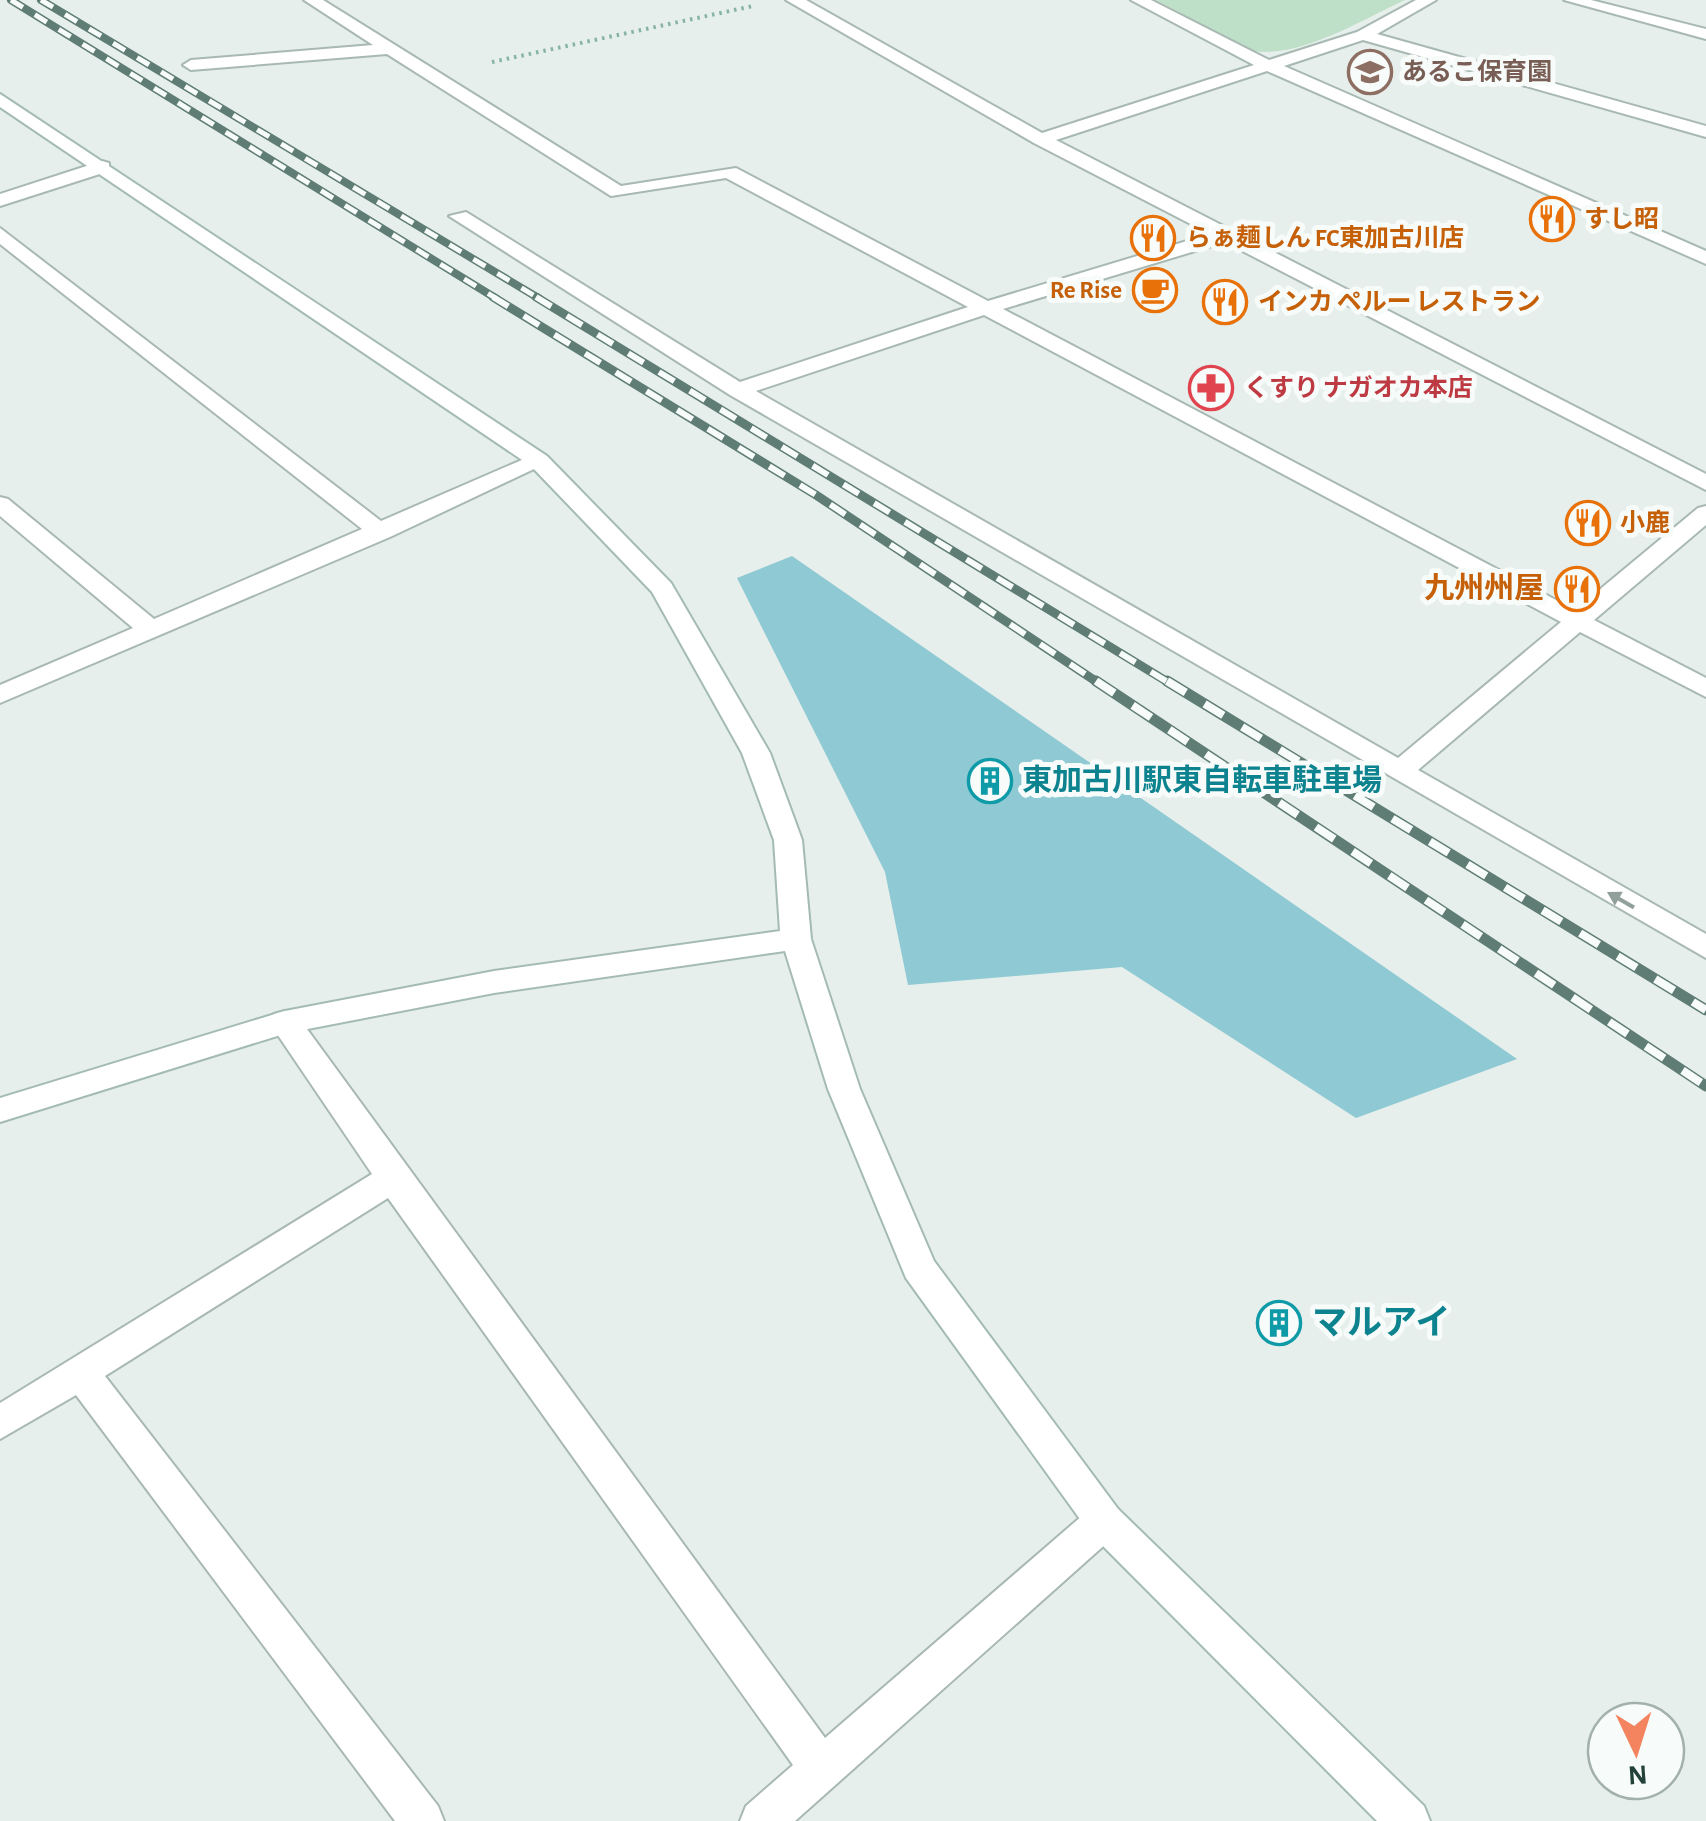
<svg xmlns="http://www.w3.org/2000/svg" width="1706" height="1821" viewBox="0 0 1706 1821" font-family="'Alegreya Sans','Noto Sans JP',sans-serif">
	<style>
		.green { fill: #bfe0c8 }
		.water { fill: #8ec9d4 }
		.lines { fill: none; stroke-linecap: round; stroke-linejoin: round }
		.street-casing { stroke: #a8b8b2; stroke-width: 4 }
		.secondary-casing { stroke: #a4bbb3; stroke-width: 4 }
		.path { stroke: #86b3a5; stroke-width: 4; stroke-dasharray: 2.5 5; stroke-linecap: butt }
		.street { fill: #fff; fill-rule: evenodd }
		.secondary { fill: #fff; fill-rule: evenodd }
		.rail-far2-casing { stroke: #5f7d75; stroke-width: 8 }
		.rail-far1-casing { stroke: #5f7d75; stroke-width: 9 }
		.rail-casing { stroke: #5f7d75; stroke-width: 11 }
		.rail-far2 { stroke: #f7fbf9; stroke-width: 5; stroke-dasharray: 14; stroke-linecap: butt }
		.rail-far1 { stroke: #f7fbf9; stroke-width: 6; stroke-dasharray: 18; stroke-linecap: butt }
		.rail { stroke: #f7fbf9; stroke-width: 8; stroke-dasharray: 22; stroke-linecap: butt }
		.oneway { fill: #92a09c }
		.labels { text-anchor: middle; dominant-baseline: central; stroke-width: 10; stroke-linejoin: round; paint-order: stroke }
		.far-education-label { font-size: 25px; font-weight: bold; fill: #785e54; stroke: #f7fbf9; text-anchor: start }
		.far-food-label { font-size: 25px; font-weight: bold; fill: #c56008; stroke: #f7fbf9; text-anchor: start }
		.far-health-label { font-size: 25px; font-weight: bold; fill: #be3a42; stroke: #f7fbf9; text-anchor: start }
		.food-label { font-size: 30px; font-weight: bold; fill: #c56008; stroke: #f7fbf9; text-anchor: end }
		.culture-label { font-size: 30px; font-weight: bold; fill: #0d838f; stroke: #f7fbf9; text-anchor: start }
		.near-culture-label { font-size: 35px; font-weight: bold; fill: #0d838f; stroke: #f7fbf9; text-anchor: start }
	</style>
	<rect width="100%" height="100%" fill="#e6efeb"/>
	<!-- green -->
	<path class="green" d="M1156,0H1405C1361,20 1302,58 1253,51Z"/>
	<!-- water -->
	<path class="water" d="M792,556L1517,1059L1356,1118L1122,967L908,985L885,872L737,578Z"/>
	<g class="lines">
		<defs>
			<g id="street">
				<path d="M304,0H323L621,186L736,168L988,301L1210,234L1034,143L786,0H806L1042,133L1254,65L1131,0H1151L1269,60L1357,32L1416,0H1436L1377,34L1706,126V137L1363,40L1284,66L1706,251V264L1267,71L1056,140L1706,474V490L1225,242L1003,309L1575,610L1698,508L1706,506V525L1594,620L1706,678V697L1580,632L1418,770L1706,934V958L730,395L449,216L466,212L740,382L968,307L726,178L611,196L387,54L191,70L183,65L191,60L373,45ZM984,315L1561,622L1398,758L756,391Z"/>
				<path d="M1564,0H1591L1706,29V39Z"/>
				<path d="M102,161L109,163V171L0,206V194Z"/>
				<path d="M0,228L381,521L531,456L539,454L551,461L390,537L0,703V685L133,628L0,516V497L8,499L154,619L362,529L0,244Z"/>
				<path d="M285,1011L296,1014L825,1738L1090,1509L1104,1504L1118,1509L1124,1521L1118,1533L795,1821H740L746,1806L793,1765L388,1198L105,1376L438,1806L444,1821H395L76,1395L0,1439V1403L372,1174L269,1022L274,1014Z"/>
			</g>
			<path id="secondary" d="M0,94L547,456L671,583L770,753L802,840L811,939L860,1089L934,1261L1118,1509L1424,1806L1430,1821H1377L1090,1533L906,1278L828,1089L785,951L494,993L287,1033L0,1122V1098L285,1011L494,971L780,931L774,840L742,753L652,592L531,466L0,107Z"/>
		</defs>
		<!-- street casing -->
		<use href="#street" class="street-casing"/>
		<!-- secondary casing -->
		<use href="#secondary" class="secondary-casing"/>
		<!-- path -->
		<path class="path" d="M492,62L753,6"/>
		<!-- street -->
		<use href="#street" class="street"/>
		<!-- secondary -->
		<use href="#secondary" class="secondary"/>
		<defs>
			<g id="rail-far2">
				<path d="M11,0L497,299"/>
				<path d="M41,0L540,299"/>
			</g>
			<g id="rail-far1">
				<path d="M493,297L816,495L1100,684"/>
				<path d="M536,297L1171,684"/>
			</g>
			<g id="rail">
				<path d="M1096,681L1706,1086"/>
				<path d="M1167,681L1706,1010"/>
			</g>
		</defs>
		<!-- rail-far2 casing -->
		<use href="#rail-far2" class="rail-far2-casing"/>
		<!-- rail-far1 casing -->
		<use href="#rail-far1" class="rail-far1-casing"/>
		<!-- rail casing -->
		<use href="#rail" class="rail-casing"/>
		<!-- rail-far2 -->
		<use href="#rail-far2" class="rail-far2"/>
		<!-- rail-far1 -->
		<use href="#rail-far1" class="rail-far1"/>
		<!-- rail -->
		<use href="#rail" class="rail"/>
	</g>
	<!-- one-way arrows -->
	<defs><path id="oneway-solid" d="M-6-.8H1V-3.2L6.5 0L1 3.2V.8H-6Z" transform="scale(2.5)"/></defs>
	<use class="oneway" href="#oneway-solid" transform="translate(1621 900) rotate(-150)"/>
	<!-- icons -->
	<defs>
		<symbol id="school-ring" viewBox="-11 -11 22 22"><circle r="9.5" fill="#f7fbf9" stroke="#8d6e63" stroke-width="1.5"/><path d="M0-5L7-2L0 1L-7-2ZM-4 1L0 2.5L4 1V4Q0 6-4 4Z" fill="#8d6e63"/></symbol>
		<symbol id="restaurant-ring" viewBox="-11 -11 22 22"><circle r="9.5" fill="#f7fbf9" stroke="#e8710a" stroke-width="1.5"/><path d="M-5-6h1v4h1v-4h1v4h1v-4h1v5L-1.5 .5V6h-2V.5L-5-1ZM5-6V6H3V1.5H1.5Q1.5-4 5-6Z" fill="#e8710a"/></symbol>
		<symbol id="cafe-ring" viewBox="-11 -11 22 22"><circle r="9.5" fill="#f7fbf9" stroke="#e8710a" stroke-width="1.5"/><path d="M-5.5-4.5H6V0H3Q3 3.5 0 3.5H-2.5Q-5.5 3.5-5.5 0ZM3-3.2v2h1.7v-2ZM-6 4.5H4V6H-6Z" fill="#e8710a"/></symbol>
		<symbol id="pharmacy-ring" viewBox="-11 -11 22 22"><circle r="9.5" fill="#f7fbf9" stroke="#e0444e" stroke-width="1.5"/><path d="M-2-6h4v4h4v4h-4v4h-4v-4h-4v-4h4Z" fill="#e0444e"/></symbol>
		<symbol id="building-ring" viewBox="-11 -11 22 22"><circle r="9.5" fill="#f7fbf9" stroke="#0f9aa8" stroke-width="1.5"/><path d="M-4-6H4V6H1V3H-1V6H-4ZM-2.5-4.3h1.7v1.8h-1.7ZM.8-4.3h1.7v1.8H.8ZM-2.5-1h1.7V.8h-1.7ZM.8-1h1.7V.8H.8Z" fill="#0f9aa8"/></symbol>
	</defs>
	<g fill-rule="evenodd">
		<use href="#school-ring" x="1345" y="47" width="50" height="50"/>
		<use href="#restaurant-ring" x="1527" y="194" width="50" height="50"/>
		<use href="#restaurant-ring" x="1128" y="213" width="50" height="50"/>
		<use href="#cafe-ring" x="1130" y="265" width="50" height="50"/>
		<use href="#restaurant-ring" x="1200" y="277" width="50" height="50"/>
		<use href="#pharmacy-ring" x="1186" y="363" width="50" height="50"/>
		<use href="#restaurant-ring" x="1563" y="498" width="50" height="50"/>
		<use href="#restaurant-ring" x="1552" y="564" width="50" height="50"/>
		<use href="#building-ring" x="965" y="756" width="50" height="50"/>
		<use href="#building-ring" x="1254" y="1298" width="50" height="50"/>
	</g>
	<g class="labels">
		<!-- far-education labels -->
		<g class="far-education-label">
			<text x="1402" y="72">あるこ保育園</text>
		</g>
		<!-- far-food labels -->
		<g class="far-food-label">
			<text x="1584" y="219">すし昭</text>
			<text x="1186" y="238">らぁ麺しん FC東加古川店</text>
			<text x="1122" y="290" text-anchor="end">Re Rise</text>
			<text x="1258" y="302">インカ ペルー レストラン</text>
			<text x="1620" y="523">小鹿</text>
		</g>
		<!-- far-health labels -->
		<g class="far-health-label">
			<text x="1244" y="388">くすり ナガオカ本店</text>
		</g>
		<!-- food labels -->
		<g class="food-label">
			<text x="1544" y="589">九州州屋</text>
		</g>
		<!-- culture labels -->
		<g class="culture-label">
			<text x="1022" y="781">東加古川駅東自転車駐車場</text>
		</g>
		<!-- near-culture labels -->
		<g class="near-culture-label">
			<text x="1312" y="1323">マルアイ</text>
		</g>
	</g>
	<!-- north arrow -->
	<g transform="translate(1636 1751) rotate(176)"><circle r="48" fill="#f7fbf9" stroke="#a3b1ad" stroke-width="2.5"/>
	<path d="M0-8L18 38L0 25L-18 38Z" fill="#f4845f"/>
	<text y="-15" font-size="28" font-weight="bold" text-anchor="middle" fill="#24423a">N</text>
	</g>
</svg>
